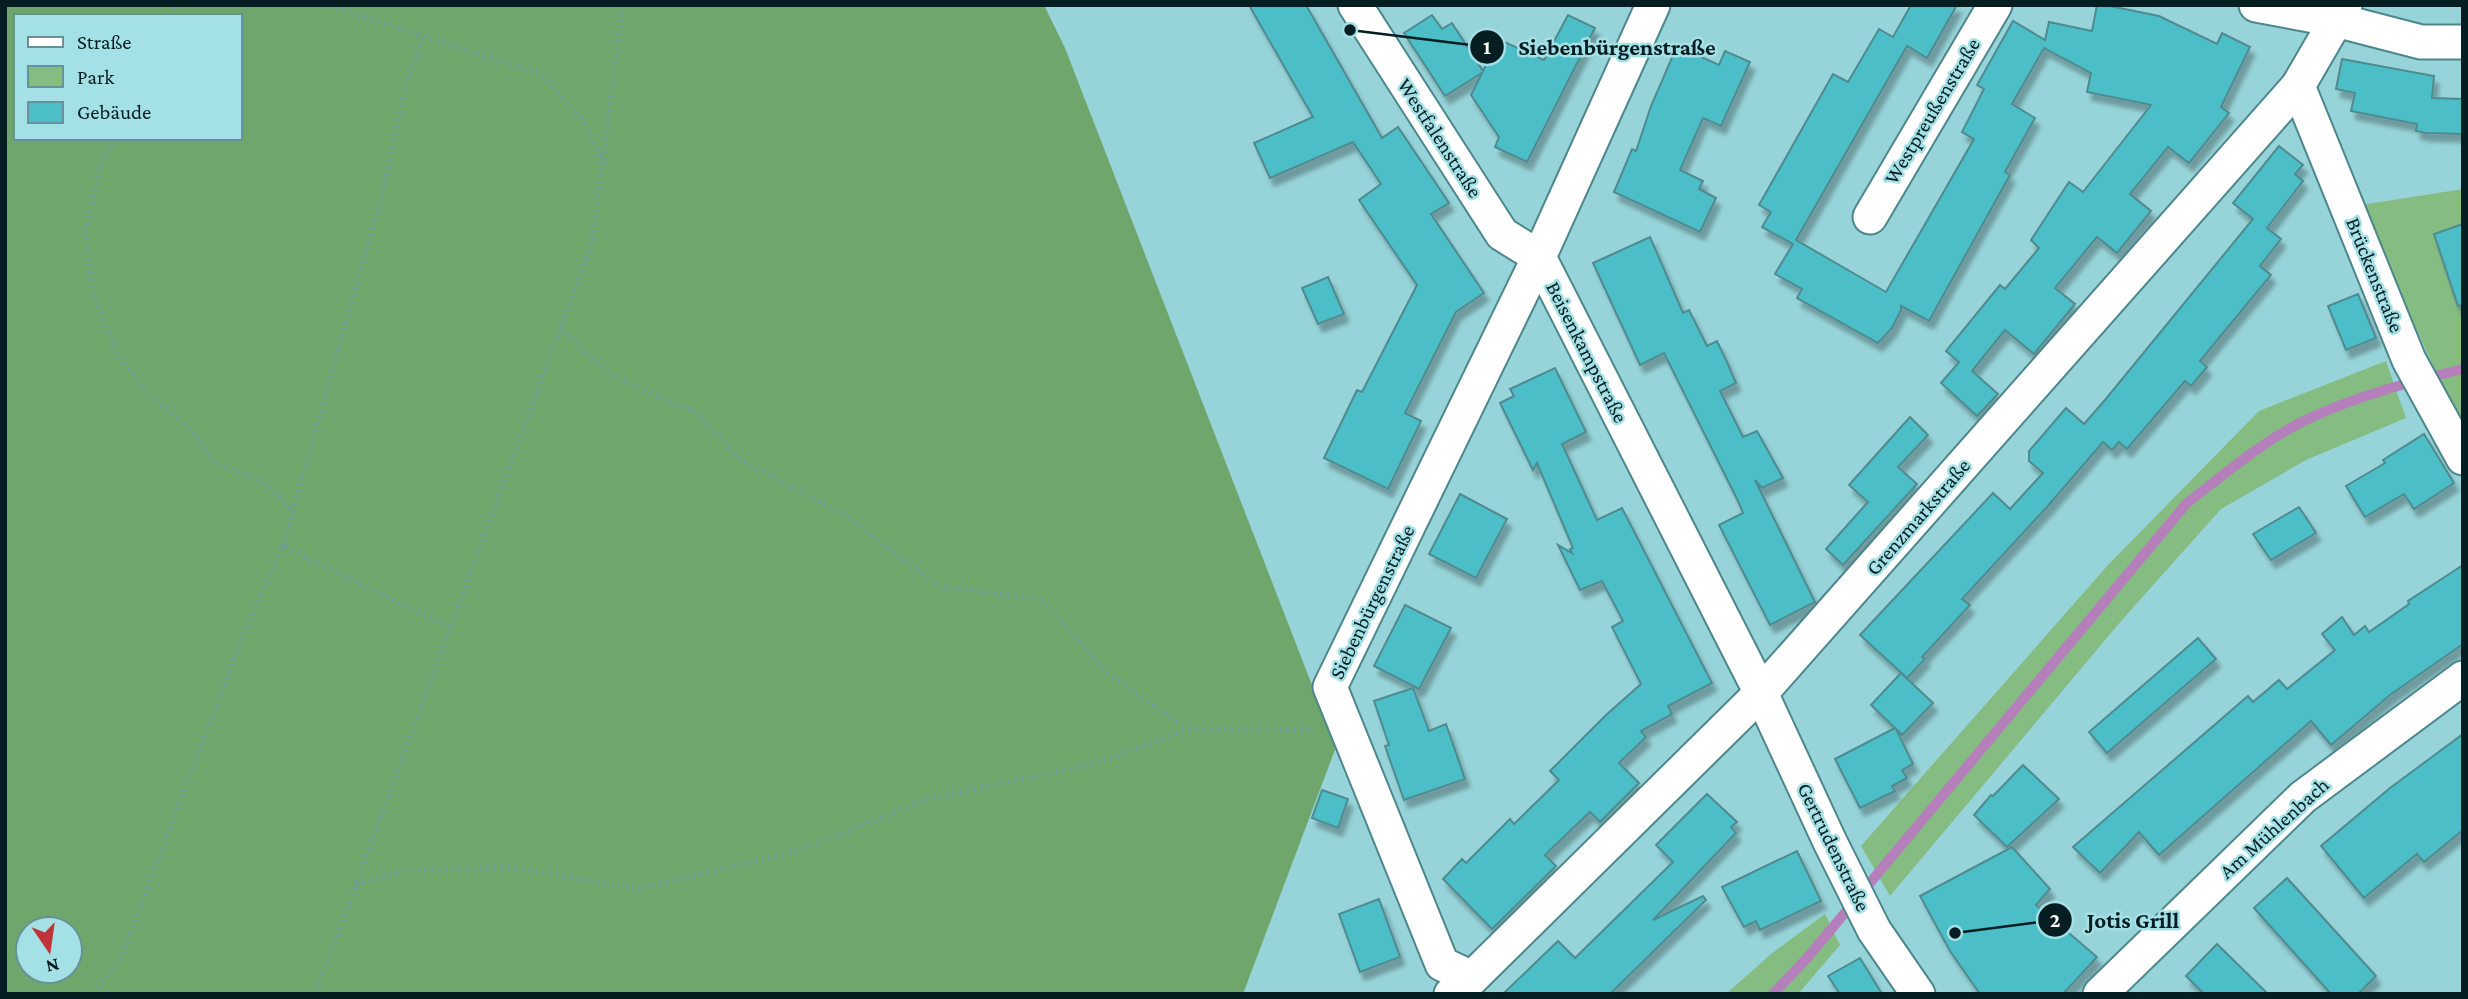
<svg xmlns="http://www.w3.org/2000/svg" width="2468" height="999" viewBox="0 0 2468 999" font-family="'Crimson Pro',serif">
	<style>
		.green { fill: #85bc82 }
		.forest { fill: #6fa66b; fill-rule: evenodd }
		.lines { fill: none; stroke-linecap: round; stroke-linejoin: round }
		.stream { stroke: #b47fba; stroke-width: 10 }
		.building { fill: #4bbec7; stroke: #508a8f; stroke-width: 2; filter: url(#shadow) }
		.minor-casing { stroke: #4c878c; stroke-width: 37 }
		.path { stroke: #6b9da1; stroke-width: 4.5; stroke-dasharray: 2 5; stroke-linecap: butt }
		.minor { stroke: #fff; stroke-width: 33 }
		.labels { text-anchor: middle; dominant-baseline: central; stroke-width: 5; stroke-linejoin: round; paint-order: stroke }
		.street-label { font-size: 21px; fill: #061e21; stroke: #a4e1e6 }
		.leader { fill: none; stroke: #061e21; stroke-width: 2.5 }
		.callout-dot { fill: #061e21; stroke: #a4e1e6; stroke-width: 2.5 }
		.mark-label { font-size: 21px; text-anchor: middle; font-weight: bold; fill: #fff }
		.callout-label { font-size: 23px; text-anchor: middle; font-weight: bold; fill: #061e21; stroke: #a4e1e6; stroke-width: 5; stroke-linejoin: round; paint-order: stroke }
	</style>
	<defs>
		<filter id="shadow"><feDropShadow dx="4.5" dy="8" stdDeviation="2" flood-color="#0004"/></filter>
	</defs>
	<rect width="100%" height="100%" fill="#97d4d9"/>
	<!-- green -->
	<g class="green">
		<path d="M2463,189V415L2459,416L2428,355L2361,205Z"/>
		<path d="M2386,361L2406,418L2306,460L2221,509L2122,620L1890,896L1861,846L2108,565L2259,411Z"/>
		<path d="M1825,914L1840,945L1798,994H1726L1771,954Z"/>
	</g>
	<!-- forest -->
	<path class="forest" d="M5,5H1044L1065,48L1336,747L1243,994H5ZM16,16H240V138H16ZM28,929H70V971H28Z"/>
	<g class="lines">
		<!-- stream -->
		<path class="stream" d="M1773,994L1808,957L2187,503C2226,473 2265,439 2310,418C2360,395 2410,382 2463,369"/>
	</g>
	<!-- building -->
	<g class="building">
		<path d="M1249,5H1306L1382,138L1398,127L1449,203L1431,214L1484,293L1456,312L1405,413L1421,421L1388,489L1324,458L1357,390L1362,392L1417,285L1359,200L1381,184L1353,142L1270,178L1254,143L1313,117Z"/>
		<path d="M1911,5H1957L1927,58L1907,46L1796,240L1886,292L1974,139L1962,132L1984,89L1977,85L2013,21L2045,40L2049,22L2092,31L2097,5H2105L2159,16L2217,44L2222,33L2250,47L2221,107L2229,113L2189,163L2168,147L2130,194L2151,211L2117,253L2097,237L2055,288L2075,304L2034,354L2005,330L1972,371L1998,394L1977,416L1941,383L1959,362L1946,351L2000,285L2005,289L2039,248L2031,240L2069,182L2083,192L2151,105L2087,92L2091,73L2044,48L2012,104L2035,118L2005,172L2010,175L1929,321L1901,306V310L1892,328L1878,343L1797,298L1802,289L1775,274L1793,244L1762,227L1771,212L1759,205L1833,74L1848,82L1879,29L1893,37Z"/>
		<path d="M1432,15L1442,29L1452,23L1483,71L1498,39L1544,60L1568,15L1595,28L1527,162L1495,147L1499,137L1471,95L1482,73L1445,96L1404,33Z"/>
		<path d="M1677,46L1719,65L1725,51L1750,62L1721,126L1703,118L1680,170L1703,181L1699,189L1716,198L1700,232L1614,192L1632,149L1636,151L1651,106Z"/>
		<path d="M2342,59L2434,76L2432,98L2463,99V134L2426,133L2416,131L2417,124L2351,111L2355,93L2336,89Z"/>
		<path d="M2279,146L2303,165L2295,174L2303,181L2267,228L2281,239L2260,266L2271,275L2200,361L2207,367L2191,386L2185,381L2127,449L2119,442L2112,450L2103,442L2047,507L1962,599L1970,605L1922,657L1925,659L1907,678L1860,635L1993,493L2010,509L2043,473L2029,461V451L2066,408L2084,424L2105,400L2253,219L2233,203Z"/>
		<path d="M2463,224V305L2458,306L2434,234Z"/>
		<path d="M1650,237L1683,313L1689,310L1707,346L1717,341L1727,362L1736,383L1720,391L1743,437L1757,431L1783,478L1762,488L1755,480L1815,602L1770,625L1719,525L1743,513L1738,501L1664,353L1640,365L1593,263Z"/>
		<path d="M1328,277L1344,314L1318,324L1302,288Z"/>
		<path d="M2358,294L2376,338L2346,350L2328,306Z"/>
		<path d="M1555,368L1586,432L1562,444L1597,520L1622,508L1712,683L1668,706L1672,714L1641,731L1646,737L1619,763L1639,783L1600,822L1590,812L1570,831L1545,855L1556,866L1492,929L1443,879L1462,859L1466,863L1510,819L1514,824L1559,780L1550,771L1606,715L1641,684L1612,627L1623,621L1602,581L1580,590L1558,545L1572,553L1570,549L1573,548L1537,463L1533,470L1500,403L1514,396L1510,389Z"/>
		<path d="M1910,417L1928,435L1898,467L1917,484L1843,565L1826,549L1868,502L1849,485Z"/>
		<path d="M2424,434L2454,483L2414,509L2404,494L2365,517L2346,486L2385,463L2383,460Z"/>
		<path d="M1460,494L1507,519L1476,578L1429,554Z"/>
		<path d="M2299,507L2316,533L2271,560L2253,534Z"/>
		<path d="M2463,565V644L2390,695L2331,745L2311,721L2159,855L2139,832L2100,873L2073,847L2248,696L2253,702L2279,680L2287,689L2335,650L2322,634L2342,617L2354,635L2365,626L2369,632L2409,604L2408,601Z"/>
		<path d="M1405,605L1451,628L1419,689L1374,666Z"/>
		<path d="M2198,638L2216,659L2107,753L2089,732Z"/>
		<path d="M1901,673L1933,703L1902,735L1896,729L1913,764L1902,770L1907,778L1892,786L1895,791L1860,808L1835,759L1895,728L1871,705Z"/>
		<path d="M1413,688L1429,731L1446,724L1465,779L1404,800L1385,746L1389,745L1374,701Z"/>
		<path d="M2463,734V830L2424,862L2417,854L2364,898L2321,846L2390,788Z"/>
		<path d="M2023,765L2059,799L2007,847L1974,815L1991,795L1993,796Z"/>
		<path d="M1322,790L1348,799L1338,828L1312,818Z"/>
		<path d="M1707,794L1737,822L1731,827L1736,833L1653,920L1703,896L1706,900L1610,994H1503L1558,941L1575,958L1673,862L1656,845Z"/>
		<path d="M2012,847L2050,889L2036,905L2097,957L2063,994H1980L1950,951L1920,896Z"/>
		<path d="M1797,851L1821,901L1760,930L1756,921L1744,927L1722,887Z"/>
		<path d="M2287,878L2376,976L2358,994H2331L2254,908Z"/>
		<path d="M1379,899L1400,957L1360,972L1339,914Z"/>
		<path d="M2217,944L2268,994H2204L2186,976Z"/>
		<path d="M1860,958L1882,994H1840L1828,976Z"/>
	</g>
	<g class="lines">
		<defs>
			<g id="minor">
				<path d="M1355,5L1502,234L1539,257"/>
				<path d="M2256,5L2336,20L2421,42H2463"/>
				<path d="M2298,86L2409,360L2463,458"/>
				<path d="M1870,217L1995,5"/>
				<path d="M1539,257L1761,693L1830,842L1874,930L1918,994"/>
				<path d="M1472,978L1442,964L1330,687L1539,257L1653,5"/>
				<path d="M1451,994L1472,978L1761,693L2298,86L2345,5"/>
				<path d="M2100,994L2303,797L2463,678"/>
			</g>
		</defs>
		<!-- minor casing -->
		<use href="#minor" class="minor-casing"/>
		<!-- path -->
		<g class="path">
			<path d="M174,16L175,5"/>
			<path d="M116,138L102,159L86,231L92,290L118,356L150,395L196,434L213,462L257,479L271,488L292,511"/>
			<path d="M603,160L623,5"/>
			<path d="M560,328L614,377L697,413L741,460L848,517L937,586L1041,599L1108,673L1186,729"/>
			<path d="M283,546L385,184L406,83L423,36"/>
			<path d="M356,885L407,870L513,867L637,889L801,850L924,800L1096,763L1187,730H1315"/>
			<path d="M94,994L122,955L240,644L283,546L449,627"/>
			<path d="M314,994L339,931L592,242L603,161L582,119L541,74L327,5"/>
		</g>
		<!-- minor -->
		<use href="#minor" class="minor"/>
	</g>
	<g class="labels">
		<!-- street labels -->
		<g class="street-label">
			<text transform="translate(1932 111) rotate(-59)">Westpreußenstraße</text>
			<text transform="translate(1440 138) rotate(57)">Westfalenstraße</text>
			<text transform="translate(2375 275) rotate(68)">Brückenstraße</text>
			<text transform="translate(1587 352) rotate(63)">Beisenkampstraße</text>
			<text transform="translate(1918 517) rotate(-49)">Grenzmarkstraße</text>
			<text transform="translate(1372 602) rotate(-64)">Siebenbürgenstraße</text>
			<text transform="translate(2274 828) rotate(-42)">Am Mühlenbach</text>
			<text transform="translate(1834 847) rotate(64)">Gertrudenstraße</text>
		</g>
	</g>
	<!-- callouts -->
	<path class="leader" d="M1350 30L1487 47M1955 933L2055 920"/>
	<g class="callout-dot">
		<circle cx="1350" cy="30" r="7"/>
		<circle cx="1955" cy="933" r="7"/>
		<circle cx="1487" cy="47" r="18"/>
		<circle cx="2055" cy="920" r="18"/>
	</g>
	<g class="mark-label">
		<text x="1487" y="54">1</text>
		<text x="2055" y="927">2</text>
	</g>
	<g class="callout-label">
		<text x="1617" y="55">Siebenbürgenstraße</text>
		<text x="2133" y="928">Jotis Grill</text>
	</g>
	<!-- border -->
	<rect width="2468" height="999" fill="none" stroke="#061e21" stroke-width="14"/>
	<!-- legend -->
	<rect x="14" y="14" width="228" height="126" fill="#a4e1e6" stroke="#659397" stroke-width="2"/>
	<rect x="28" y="37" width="35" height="10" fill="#ffffff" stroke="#659397" stroke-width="2"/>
	<text x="77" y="49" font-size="21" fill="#061e21">Straße</text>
	<rect x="28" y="66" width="35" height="21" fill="#85bc82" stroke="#659397" stroke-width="2"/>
	<text x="77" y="84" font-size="21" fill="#061e21">Park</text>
	<rect x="28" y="102" width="35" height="21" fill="#4bbec7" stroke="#659397" stroke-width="2"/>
	<text x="77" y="119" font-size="21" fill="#061e21">Gebäude</text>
	<!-- north arrow -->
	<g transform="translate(49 950) rotate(167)"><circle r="33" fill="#a4e1e6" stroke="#659397" stroke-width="2"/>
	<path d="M0-5L12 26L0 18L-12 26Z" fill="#c13239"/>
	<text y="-10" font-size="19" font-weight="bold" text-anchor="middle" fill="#061e21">N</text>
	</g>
</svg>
